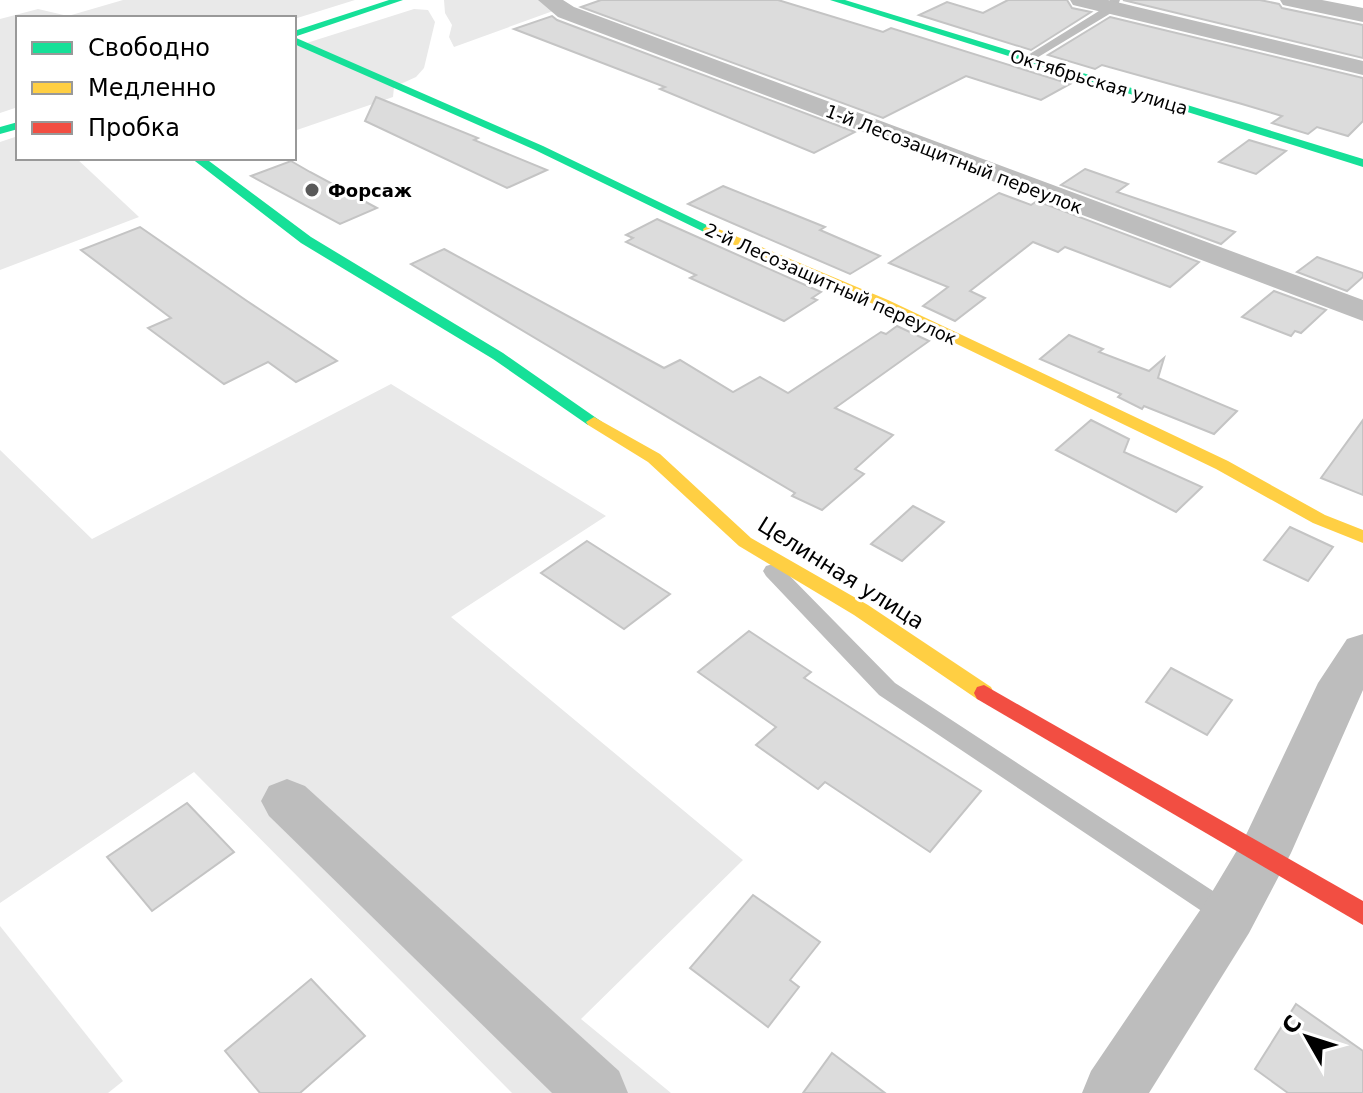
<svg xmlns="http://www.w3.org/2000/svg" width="1363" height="1093" viewBox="0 0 1363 1093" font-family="'DejaVu Sans',sans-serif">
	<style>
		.green { fill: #e9e9e9 }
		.building { fill: #dcdcdc; stroke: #c4c4c4; stroke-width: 2 }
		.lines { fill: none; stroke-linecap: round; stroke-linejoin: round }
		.lane { fill: #bdbdbd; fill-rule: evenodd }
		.street { fill: #bdbdbd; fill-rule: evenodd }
		.fast { fill: #16e098; fill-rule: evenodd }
		.slow { fill: #ffcf43; fill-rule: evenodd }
		.jam { fill: #f24e42; fill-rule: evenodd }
		.poi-dot { fill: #595959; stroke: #fff; stroke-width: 3 }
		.labels { text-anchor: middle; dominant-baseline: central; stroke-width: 6; stroke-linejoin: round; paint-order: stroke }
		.far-street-label { font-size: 18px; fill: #000; stroke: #fff }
		.far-poi-label { font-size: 18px; font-weight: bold; fill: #000; stroke: #fff; text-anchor: start }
		.street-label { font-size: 22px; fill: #000; stroke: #fff }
	</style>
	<rect width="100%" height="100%" fill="#fff"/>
	<!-- green -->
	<g class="green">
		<path d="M123,0H355L294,19L18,18V107L0,113V19L38,9L68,16Z"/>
		<path d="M444,0H542L553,11L454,47L449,37L452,25L445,13Z"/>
		<path d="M414,9L428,10L435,22L424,68L416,77L394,87L393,97L294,131V47Z"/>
		<path d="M18,136V158H76L139,217L0,270V142Z"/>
		<path d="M391,384L606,516L451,617L743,860L581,1019L671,1093H512L194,772L0,903V450L92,539Z"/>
		<path d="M0,926L123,1081L108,1093H0Z"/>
	</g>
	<!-- building -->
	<g class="building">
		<path d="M601,0H778L883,32L891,28L1070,84L1041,100L966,76L883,118L581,7Z"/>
		<path d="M1008,0H1067L1072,8L1091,12L1031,50L919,15L947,2L983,13Z"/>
		<path d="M1123,0H1260L1279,4L1282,8L1363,25V58Z"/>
		<path d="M552,16L557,20L855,132L814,153L660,89L665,87L514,29Z"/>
		<path d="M1110,17L1363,78V121L1348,136L1317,127L1308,134L1272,123L1282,116L1242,104L1102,65L1095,69L1048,55Z"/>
		<path d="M376,97L478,138L474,140L547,170L507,188L365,121Z"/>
		<path d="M1249,140L1286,151L1256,174L1219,162Z"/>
		<path d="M291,161L310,172L377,208L340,224L251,176Z"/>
		<path d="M1085,169L1128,184L1117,192L1235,232L1221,244L1061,185Z"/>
		<path d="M723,186L825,227L820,230L880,256L850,274L688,204Z"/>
		<path d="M999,193L1031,205L1037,201L1199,262L1170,287L1065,247L1058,252L1033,242L970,291L985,298L955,321L923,306L948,287L889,263Z"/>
		<path d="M657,219L821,292L812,298L817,300L784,321L690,278L696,275L626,242L633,238L626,235Z"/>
		<path d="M140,227L247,301L337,361L296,382L268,362L224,384L148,328L171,318L81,250Z"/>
		<path d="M444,249L664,368L680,360L733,392L760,377L788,393L881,332L886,334L897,326L929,341L835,408L893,435L855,469L864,474L822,510L792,496L795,493L411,264Z"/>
		<path d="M1317,257L1363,273V277L1347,291L1297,272Z"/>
		<path d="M1274,291L1326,310L1301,333L1295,331L1291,336L1242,317Z"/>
		<path d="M1069,335L1103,349L1099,352L1149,371L1164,358L1158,378L1237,411L1214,434L1144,406L1142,409L1118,397L1121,394L1040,359Z"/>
		<path d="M1091,420L1129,439L1124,452L1202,487L1176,512L1056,450Z"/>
		<path d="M1363,420V495L1321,478Z"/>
		<path d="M913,506L944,522L902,561L871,544Z"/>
		<path d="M1290,527L1333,547L1308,581L1264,560Z"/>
		<path d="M587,541L670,594L624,629L541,573Z"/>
		<path d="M749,631L811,672L804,678L981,791L930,852L825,782L818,789L756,745L776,727L698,672Z"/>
		<path d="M1171,668L1232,700L1207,735L1146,702Z"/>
		<path d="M187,803L234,852L152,911L107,857Z"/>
		<path d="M753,895L820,942L790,980L799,987L768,1027L690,968Z"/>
		<path d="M311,979L365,1036L300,1093H260L225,1051Z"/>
		<path d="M1296,1004L1363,1051V1093H1288L1255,1069Z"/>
		<path d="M832,1053L885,1093H803Z"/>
	</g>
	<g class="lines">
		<!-- lane -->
		<g class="lane">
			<path d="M1110,0H1120L1116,10L1030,62L1020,60L1107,6Z"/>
			<path d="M773,564L780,566L895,683L1236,906L1240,914L1236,922L1227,926L1218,922L879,695L766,576L763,571L766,566Z"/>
		</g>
		<!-- street -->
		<g class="street">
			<path d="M538,0H563L574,7L1363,300V321L558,17Z"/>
			<path d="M1070,0H1108L1363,61V75L1073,5Z"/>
			<path d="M1280,0H1322L1363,8V22L1283,5Z"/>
			<path d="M1363,634V690L1291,853L1249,933L1149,1093H1082L1091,1071L1209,897L1245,837L1318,683L1347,639Z"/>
			<path d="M287,779L305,786L619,1071L628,1093H552L269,816L261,801L269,786Z"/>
		</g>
		<!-- fast -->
		<g class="fast">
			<path d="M389,0H403L294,37V31Z"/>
			<path d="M830,0H845L1363,159V167Z"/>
			<path d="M294,37L543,146L715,229L704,232L535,150L294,44Z"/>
			<path d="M18,122V129L0,134V127Z"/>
			<path d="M191,158H205L311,237L503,353L602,422L600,425H588L493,359L301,243Z"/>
		</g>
		<!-- slow -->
		<g class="slow">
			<path d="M709,225L888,300L1228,461L1325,515L1363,530V543L1313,523L1216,469L878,306L704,232L703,229Z"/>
			<path d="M594,417L660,454L751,538L868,605L991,687L994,693L991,699L984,701L977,699L854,615L739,546L648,462L588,425L586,422Z"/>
		</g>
		<!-- jam -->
		<path class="jam" d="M984,685L1363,901V925L977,699L974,693L977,687Z"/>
	</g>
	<!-- markers -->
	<circle class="poi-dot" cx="312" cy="190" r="8"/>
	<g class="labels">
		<!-- far-street labels -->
		<g class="far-street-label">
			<text transform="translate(1099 82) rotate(17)">Октябрьская улица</text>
			<text transform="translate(954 159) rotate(21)">1-й Лесозащитный переулок</text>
			<text transform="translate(831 284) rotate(24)">2-й Лесозащитный переулок</text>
		</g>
		<!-- far-poi labels -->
		<g class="far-poi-label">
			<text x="328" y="190">Форсаж</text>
		</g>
		<!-- street labels -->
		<g class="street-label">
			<text transform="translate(841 573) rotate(32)">Целинная улица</text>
		</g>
	</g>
	<!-- legend -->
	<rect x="16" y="16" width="280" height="144" fill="#ffffff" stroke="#999999" stroke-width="2"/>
	<rect x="32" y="42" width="40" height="12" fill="#16e098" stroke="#999999" stroke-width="2"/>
	<text x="88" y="56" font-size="24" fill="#000000">Свободно</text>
	<rect x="32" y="82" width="40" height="12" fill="#ffcf43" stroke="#999999" stroke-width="2"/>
	<text x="88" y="96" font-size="24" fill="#000000">Медленно</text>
	<rect x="32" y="122" width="40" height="12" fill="#f24e42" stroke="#999999" stroke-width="2"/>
	<text x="88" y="136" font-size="24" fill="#000000">Пробка</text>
	<!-- north arrow -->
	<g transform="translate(1307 1037) rotate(309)" stroke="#ffffff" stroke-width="6" paint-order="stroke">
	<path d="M0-6L14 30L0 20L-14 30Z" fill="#000000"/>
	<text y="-12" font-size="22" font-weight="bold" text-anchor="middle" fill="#000000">С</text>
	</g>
</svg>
